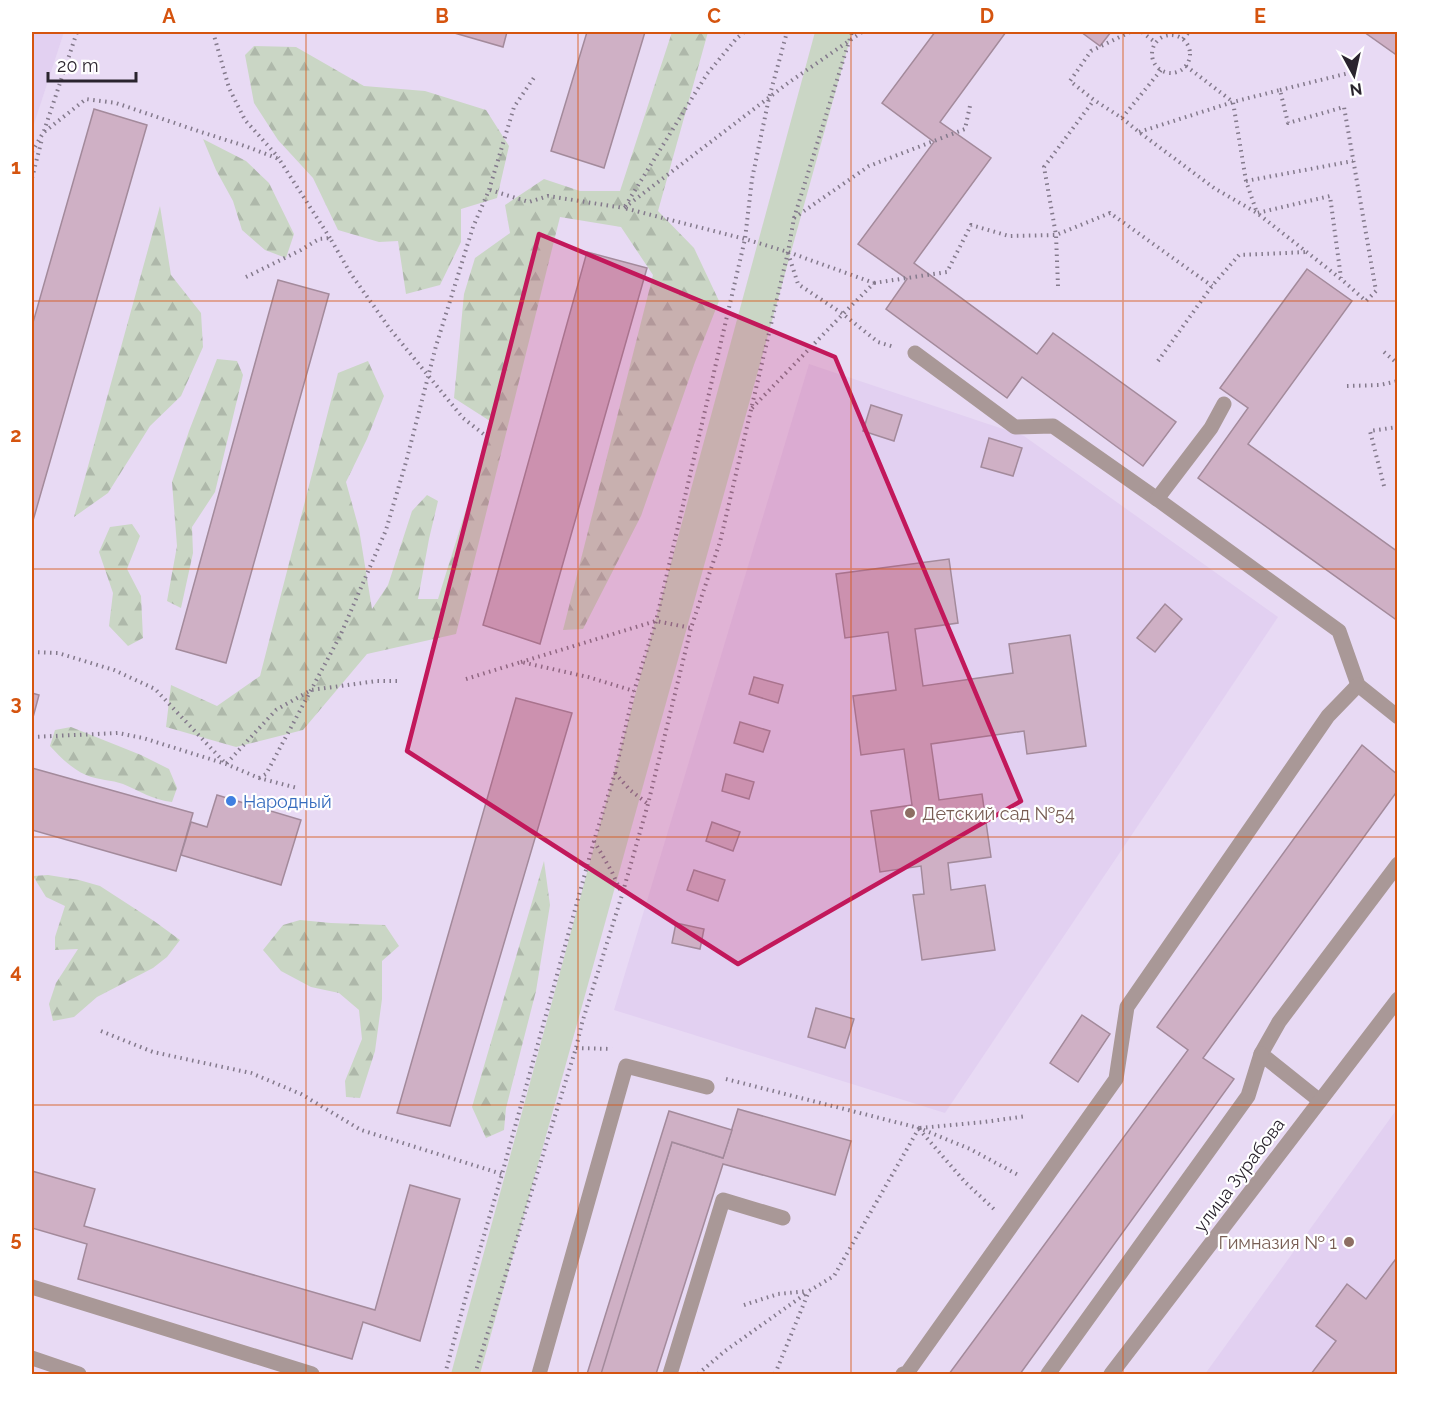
<svg xmlns="http://www.w3.org/2000/svg" width="1429" height="1406" viewBox="0 0 1429 1406" font-family="Raleway,sans-serif">
	<style>
		.built { fill: #e2d0f1 }
		.forest { fill: url(#forest-firs) }
		.green { fill: #cad6c5 }
		.building { fill: #cfb0c5; stroke: #a38a9b; stroke-width: 1.5 }
		.lines { fill: none; stroke-linecap: round; stroke-linejoin: round }
		.path { stroke: #847a8c; stroke-width: 4; stroke-dasharray: 1.5 4.5; stroke-linecap: butt }
		.service { stroke: #a99897; stroke-width: 15 }
		.minor { stroke: #a99897; stroke-width: 15 }
		.marked { fill: #c2185b; fill-opacity: 0.2; stroke: #c2185b; stroke-width: 4.5; stroke-linejoin: round }
		.grid { fill: none; stroke: #d5540f; stroke-width: 1.5; stroke-opacity: 0.55 }
		.shop-dot { fill: #3f7fe0; stroke: #fff; stroke-width: 2 }
		.education-dot { fill: #8d6e63; stroke: #fff; stroke-width: 2 }
		.labels { text-anchor: middle; dominant-baseline: central; stroke-width: 4.5; stroke-linejoin: round; paint-order: stroke }
		.shop-label { font-size: 18px; fill: #366cbe; stroke: #fff; text-anchor: start }
		.education-label { font-size: 18px; fill: #785e54; stroke: #fff; text-anchor: start }
		.street-label { font-size: 18px; fill: #2a242e; stroke: #fff }
		.neatline { fill: none; stroke: #d5540f; stroke-width: 2 }
		.grid-label { font-size: 20px; text-anchor: middle; font-weight: bold; fill: #d5540f }
	</style>
	<defs>
		<pattern id="forest-firs" width="22" height="20" patternUnits="userSpaceOnUse" patternTransform="scale(1.5)"><rect width="22" height="20" fill="#cad6c5"/><path d="M5 1l3.5 6h-7zM16 11l3.5 6h-7z" fill="#aeb8aa"/></pattern>
	</defs>
	<rect width="100%" height="100%" fill="#e8daf4"/>
	<!-- built -->
	<g class="built">
		<path d="M32,32H64L32,130Z"/>
		<path d="M809,364L1024,436L1278,617L945,1113L614,1010Z"/>
		<path d="M1397,1109V1374H1205Z"/>
	</g>
	<!-- forest -->
	<g class="forest">
		<path d="M672,32H708L658,211L694,248L719,301L695,362L641,516L583,629L563,630L653,275L621,227L560,217L456,634L367,654L303,730L236,747L166,727L171,685L217,706L260,676L338,373L368,361L384,396L367,439L346,482L359,529L372,609L388,585L412,511L427,495L438,501L429,539L418,599H438L493,423L454,398L464,294L475,258L510,233L505,205L544,179L580,191H620Z"/>
		<path d="M254,46L296,47L364,86L425,91L486,110L509,146L497,198L461,209V242L440,285L406,294L398,241L379,242L338,230L313,178L278,140L254,103L245,55Z"/>
		<path d="M203,139L246,161L269,183L294,234L286,258L265,250L242,230L233,201L216,170Z"/>
		<path d="M160,206L171,275L201,313L203,347L181,396L150,426L108,493L74,517Z"/>
		<path d="M217,359L237,361L243,375L215,492L192,527L193,553L181,608L167,601L177,546L172,482L189,431Z"/>
		<path d="M132,524L140,536L127,569L141,596L143,638L128,646L109,626L113,593L99,552L110,527Z"/>
		<path d="M71,727L141,755L169,769L177,788L172,802C153,800 140,791 123,784C112,780 98,780 86,775C72,769 60,757 50,746L55,730Z"/>
		<path d="M544,861L550,905L536,991L506,1108L504,1130L486,1138L472,1107Z"/>
		<path d="M48,875L79,880L100,886L154,921L180,940L167,957L153,968L97,997L74,1017L53,1021L49,1004L56,983L78,949L55,950V937L65,906L46,897L33,876Z"/>
		<path d="M300,920L331,923L385,925L399,946L382,961V999L375,1051L360,1098L346,1097L345,1081L362,1039L359,1010L339,993L311,987L281,971L263,950L283,925Z"/>
	</g>
	<!-- green -->
	<path class="green" d="M815,32H852L480,1374H451Z"/>
	<!-- building -->
	<g class="building">
		<path d="M451,32H507L503,47Z"/>
		<path d="M587,32H645L604,168L551,151Z"/>
		<path d="M935,32H1006L940,122L991,158L914,263L1037,354L1053,333L1176,422L1143,466L1022,377L1007,398L886,309L907,279L858,244L934,142L882,103Z"/>
		<path d="M1081,32H1111L1100,46Z"/>
		<path d="M1364,32H1398V56Z"/>
		<path d="M94,109L147,125L32,524V326Z"/>
		<path d="M587,252L647,268L540,644L483,625Z"/>
		<path d="M1307,269L1352,301L1248,444L1398,552V621L1198,478L1248,408L1220,388Z"/>
		<path d="M278,280L329,294L226,663L176,649Z"/>
		<path d="M871,405L902,415L894,441L863,431Z"/>
		<path d="M989,438L1022,448L1013,476L981,467Z"/>
		<path d="M949,559L958,623L915,629L923,686L1013,673L1009,644L1070,635L1086,746L1027,754L1024,731L931,744L939,800L982,794L991,857L948,863L951,890L985,885L995,950L922,960L913,895L924,894L921,866L880,872L871,811L912,805L904,749L861,755L853,696L896,690L888,632L845,638L836,574Z"/>
		<path d="M1165,604L1182,619L1155,652L1137,638Z"/>
		<path d="M754,677L783,685L778,703L749,694Z"/>
		<path d="M32,693L39,695L32,721Z"/>
		<path d="M516,698L572,713L450,1126L397,1113Z"/>
		<path d="M740,722L770,731L763,752L734,743Z"/>
		<path d="M1362,745L1398,775V790L1203,1058L1234,1079L1020,1374H949L1188,1050L1157,1027Z"/>
		<path d="M32,768L193,813L176,871L32,830Z"/>
		<path d="M726,774L754,782L749,799L722,791Z"/>
		<path d="M217,795L301,820L281,885L181,855L191,822L207,827Z"/>
		<path d="M712,822L740,832L733,851L706,841Z"/>
		<path d="M694,870L725,880L718,901L687,890Z"/>
		<path d="M676,923L704,929L700,949L672,943Z"/>
		<path d="M816,1008L854,1019L845,1048L808,1037Z"/>
		<path d="M1082,1015L1110,1034L1078,1082L1050,1063Z"/>
		<path d="M738,1109L851,1141L835,1195L723,1164L656,1374H600L672,1142L723,1158Z"/>
		<path d="M669,1111L732,1130L723,1158L672,1142L601,1374H587Z"/>
		<path d="M32,1171L95,1189L84,1226L375,1310L410,1185L460,1199L420,1341L363,1322L352,1359L78,1279L87,1244L32,1228Z"/>
		<path d="M1398,1256V1374H1311L1336,1341L1316,1326L1347,1284L1366,1299Z"/>
	</g>
	<g class="lines">
		<!-- path -->
		<g class="path">
			<path d="M213,32L229,88L245,120L279,158"/>
			<path d="M744,32L736,39L707,74L624,208L745,239L788,252L874,283L843,314L878,342L894,347"/>
			<path d="M1130,32L1091,51L1070,81L1094,100L1122,118L1139,132L1214,188L1257,213L1341,279L1366,301L1376,291L1344,107L1288,123L1280,90L1233,102L1139,132"/>
			<path d="M1142,32L1156,43"/>
			<circle cx="1171" cy="54" r="19"/>
			<path d="M1183,39L1189,32"/>
			<path d="M1186,66L1233,102L1246,181L1257,213L1330,196L1341,278"/>
			<path d="M1280,90L1353,72"/>
			<path d="M1122,118L1161,70"/>
			<path d="M44,131L77,32"/>
			<path d="M32,152L43,133L86,99L116,103L198,131L245,146L279,159L330,238"/>
			<path d="M32,178L42,139"/>
			<path d="M1246,181L1353,161"/>
			<path d="M490,190L529,202L548,196L624,208L788,83L862,32"/>
			<path d="M794,218L869,166L965,129L970,106"/>
			<path d="M246,277L301,250L319,239L330,238L351,274L390,329L463,418L486,436"/>
			<path d="M874,283L947,272L971,225L1009,236L1056,235L1110,213L1212,286"/>
			<path d="M1058,286L1056,235L1044,167L1094,100"/>
			<path d="M1384,352L1398,364"/>
			<path d="M1158,361L1212,286L1239,255L1307,252"/>
			<path d="M1347,386L1380,385L1398,381"/>
			<path d="M752,408L843,314L798,284L788,253"/>
			<path d="M1384,486L1370,431L1398,427"/>
			<path d="M32,630L37,629"/>
			<path d="M32,652L58,653L114,670L155,689L226,764L276,710L311,690L377,681H398"/>
			<path d="M521,662L656,621L691,628"/>
			<path d="M466,679L521,662L588,677L634,691"/>
			<path d="M32,737L118,733L143,738L226,764L259,778L297,788"/>
			<path d="M615,773L630,790L648,804"/>
			<path d="M259,778L266,774L340,636L386,530L406,462L436,346L473,227L489,190L514,107L535,76"/>
			<path d="M594,841L612,872L622,894"/>
			<path d="M101,1031L153,1052L251,1073L301,1094L361,1130L502,1174"/>
			<path d="M576,1048L612,1049"/>
			<path d="M726,1079L919,1128L970,1149L1020,1176"/>
			<path d="M920,1128L984,1122L1027,1116"/>
			<path d="M919,1129L965,1182L996,1211"/>
			<path d="M744,1305L778,1294L808,1291"/>
			<path d="M445,1374L465,1300L502,1174L594,841L615,773L634,691L656,621L745,239L752,179L769,98L787,32"/>
			<path d="M475,1374L576,1048L582,1023L622,895L648,804L691,628L720,542L788,252L794,218L852,32"/>
			<path d="M698,1374L725,1351L808,1292"/>
			<path d="M775,1374L809,1291L834,1276L919,1128"/>
		</g>
		<!-- service -->
		<g class="service">
			<path d="M915,353L1015,427L1053,426L1157,499"/>
			<path d="M1224,404L1211,428L1157,499L1339,631L1358,685L1398,717"/>
			<path d="M1320,1101L1261,1054L1279,1022L1398,864"/>
			<path d="M32,1287L312,1374"/>
			<path d="M539,1374L626,1066L707,1087"/>
			<path d="M670,1374L723,1200L783,1218"/>
			<path d="M903,1374L907,1373L1116,1079L1127,1007L1328,716L1358,685"/>
			<path d="M1048,1374L1248,1096L1261,1054"/>
		</g>
		<!-- minor -->
		<g class="minor">
			<path d="M32,1358L79,1374"/>
			<path d="M1111,1374L1398,999"/>
		</g>
	</g>
	<!-- marked area -->
	<path class="marked" d="M539,234L835,357L1021,801L738,964L407,751Z"/>
	<!-- grid -->
	<path class="grid" d="M306,32V1374M578,32V1374M851,32V1374M1123,32V1374M32,301H1398M32,569H1398M32,837H1398M32,1105H1398"/>
	<!-- markers -->
	<circle class="shop-dot" cx="231" cy="801" r="6"/>
	<g class="education-dot">
		<circle cx="910" cy="813" r="6"/>
		<circle cx="1349" cy="1242" r="6"/>
	</g>
	<g class="labels">
		<!-- shop labels -->
		<g class="shop-label">
			<text x="243" y="801">Народный</text>
		</g>
		<!-- education labels -->
		<g class="education-label">
			<text x="922" y="813">Детский сад №54</text>
			<text x="1337" y="1242" text-anchor="end">Гимназия № 1</text>
		</g>
		<!-- street labels -->
		<g class="street-label">
			<text transform="translate(1239 1175) rotate(-53)">улица Зурабова</text>
		</g>
	</g>
	<!-- border -->
	<rect width="1429" height="1406" fill="none" stroke="#ffffff" stroke-width="66"/>
	<!-- north arrow -->
	<g transform="translate(1354 75) rotate(172)" stroke="#ffffff" stroke-width="4.5" paint-order="stroke">
	<path d="M0-4.5L10 22L0 15L-10 22Z" fill="#2a242e"/>
	<text y="-9" font-size="16" font-weight="bold" text-anchor="middle" fill="#2a242e">N</text>
	</g>
	<!-- scale -->
	<path d="M48 72v9h88v-9" fill="none" stroke="#2a242e" stroke-width="3"/>
	<text x="57" y="72" font-size="18" fill="#2a242e" stroke="#ffffff" stroke-width="4.5" paint-order="stroke">20 m</text>
	<rect x="33" y="33" width="1363" height="1340" class="neatline"/>
	<g class="grid-label">
		<text x="169" y="23">A</text>
		<text x="442" y="23">B</text>
		<text x="714" y="23">C</text>
		<text x="987" y="23">D</text>
		<text x="1260" y="23">E</text>
		<text x="16" y="174">1</text>
		<text x="16" y="442">2</text>
		<text x="16" y="710">3</text>
		<text x="16" y="978">4</text>
		<text x="16" y="1246">5</text>
	</g>
</svg>
